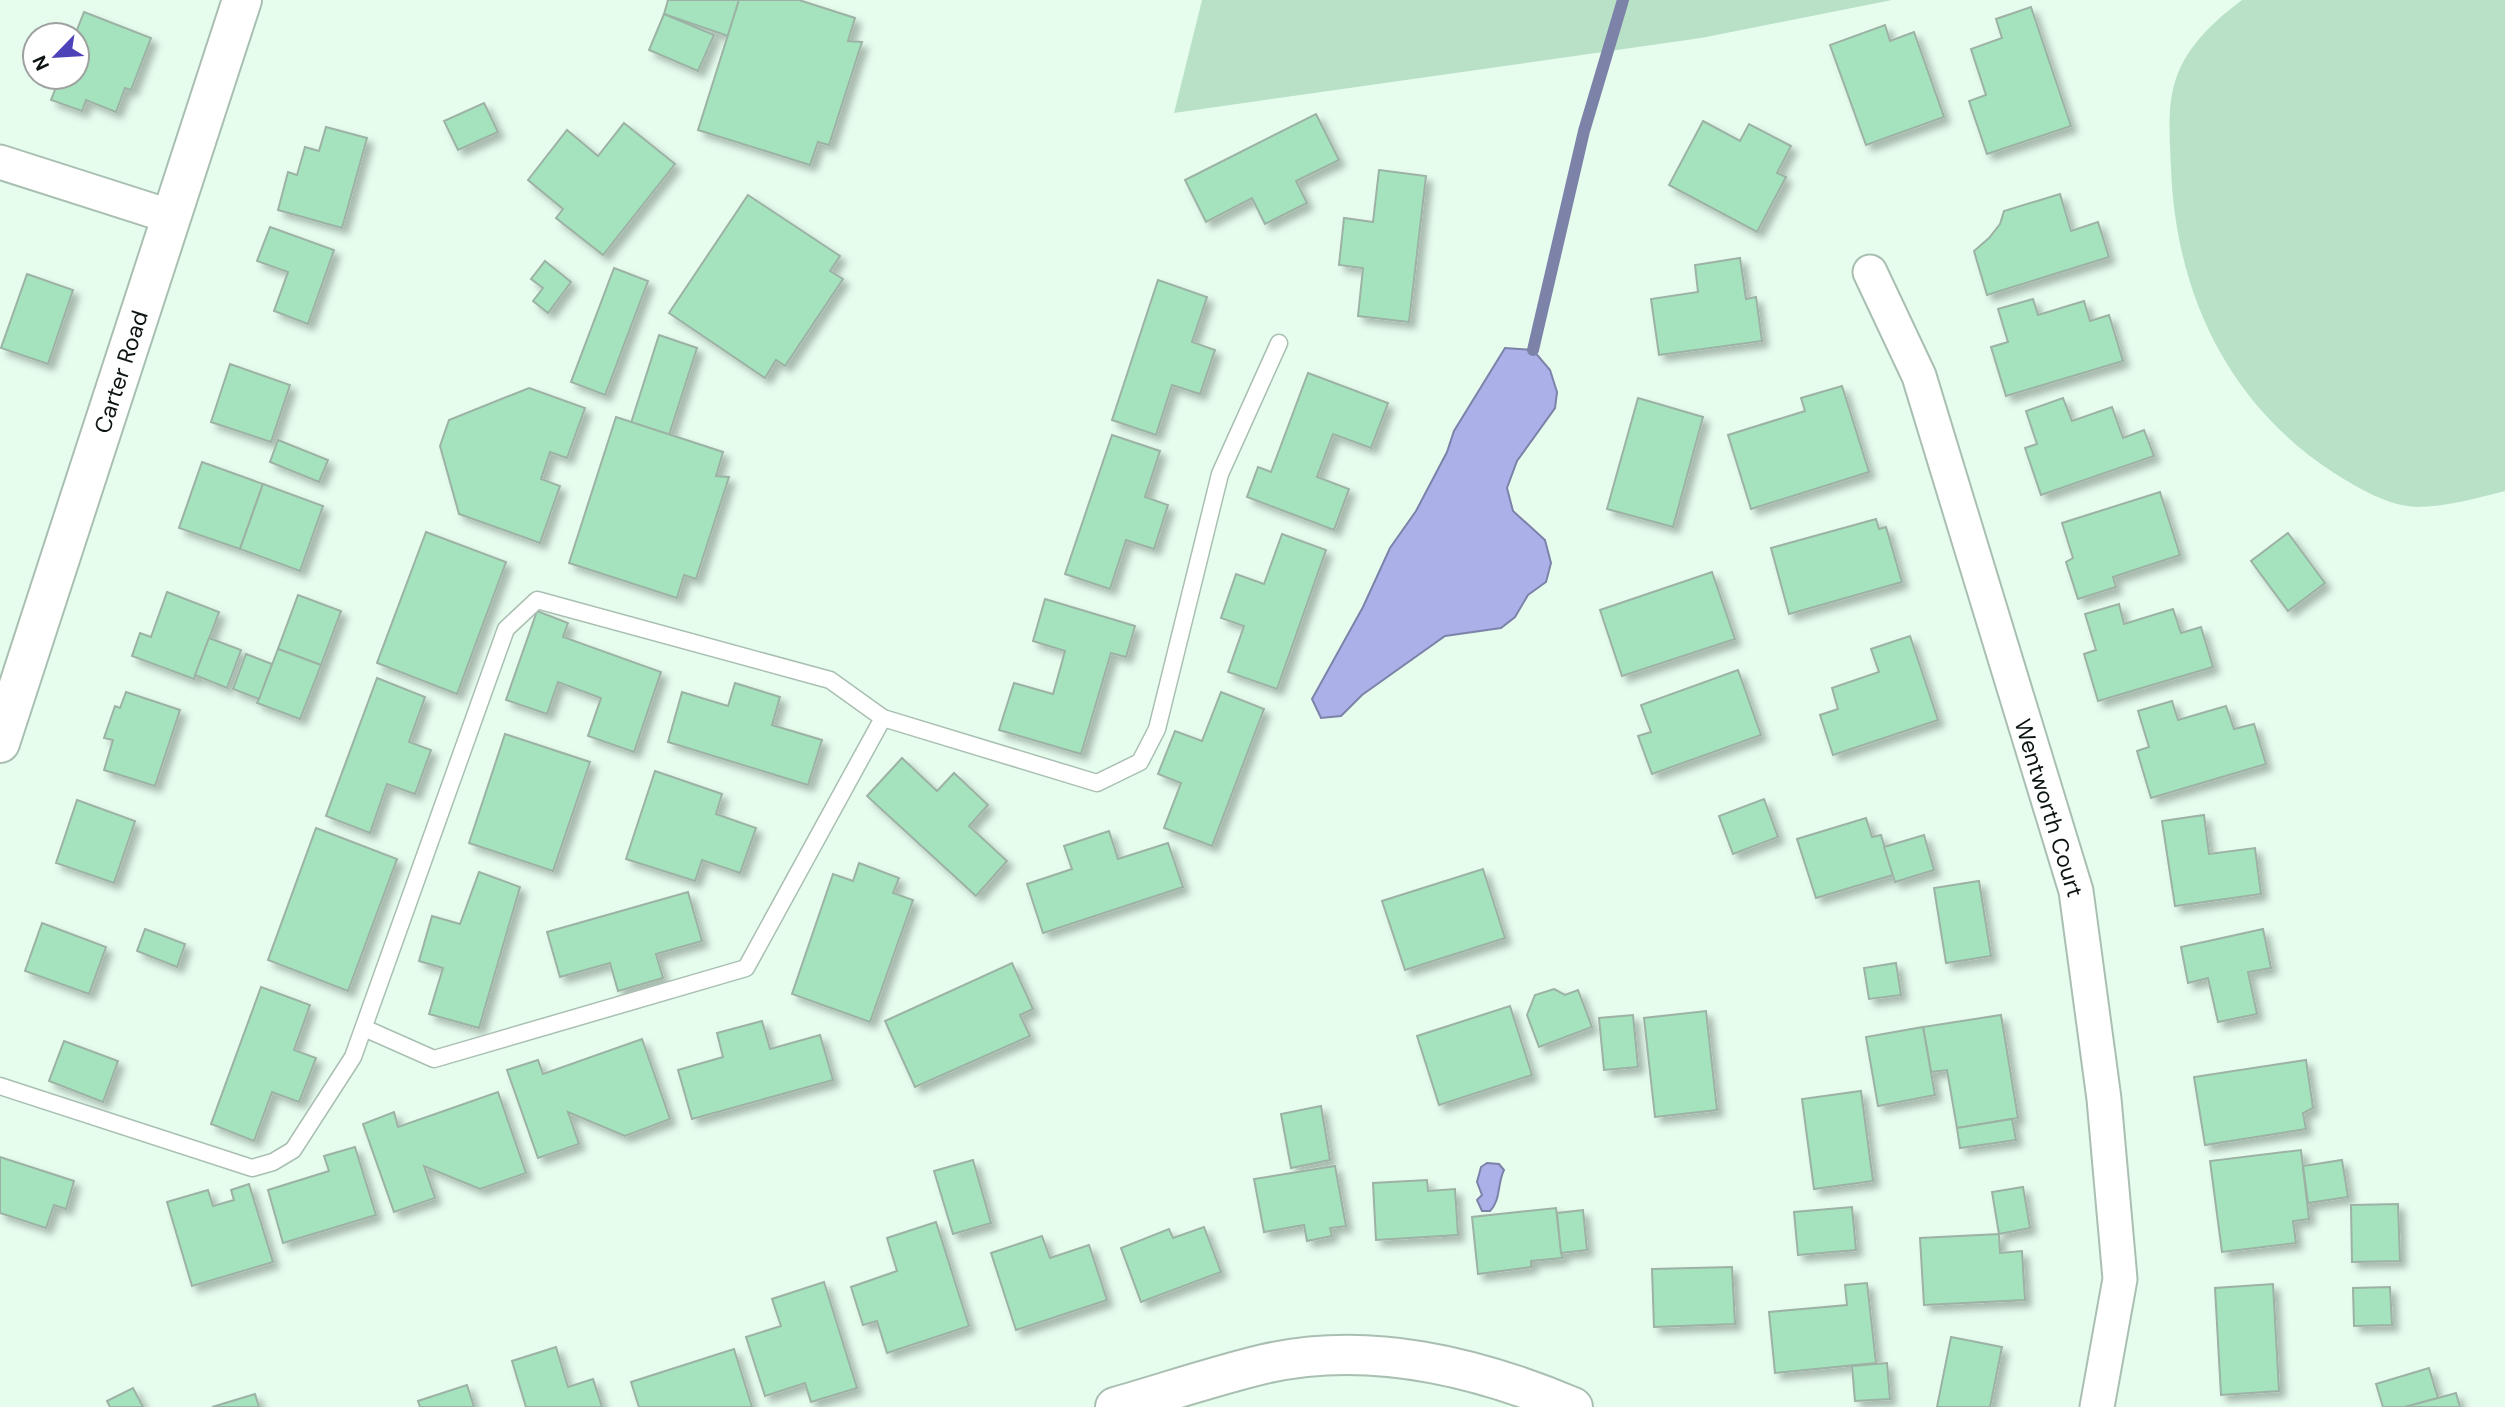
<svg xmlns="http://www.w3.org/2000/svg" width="2505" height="1407" viewBox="0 0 2505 1407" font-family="'DM Sans',sans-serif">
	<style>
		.green { fill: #b9e1c8 }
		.water { fill: #acb0e9; stroke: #7c82a8; stroke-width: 2 }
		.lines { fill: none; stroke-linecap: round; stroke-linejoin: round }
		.stream { stroke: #7c82a8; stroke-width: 12 }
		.building { fill: #a5e3be; stroke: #9cb2a4; stroke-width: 2; filter: url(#shadow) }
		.service-casing { stroke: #a9bfb1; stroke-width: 19 }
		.minor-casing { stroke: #a9bfb1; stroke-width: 37 }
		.tertiary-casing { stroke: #a9bfb1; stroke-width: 42 }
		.service { stroke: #fff; stroke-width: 16 }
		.minor { stroke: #fff; stroke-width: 33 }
		.tertiary { stroke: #fff; stroke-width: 38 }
		.labels { text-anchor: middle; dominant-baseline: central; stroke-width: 6; stroke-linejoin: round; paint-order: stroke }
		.street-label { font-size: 23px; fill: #0d1510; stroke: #fff }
	</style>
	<defs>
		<filter id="shadow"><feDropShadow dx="6" dy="6" stdDeviation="3.5" flood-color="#0004"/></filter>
	</defs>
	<rect width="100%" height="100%" fill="#e6fdee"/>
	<!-- green -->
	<g class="green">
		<path d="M1202,0H1892L1701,38L1174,113Z"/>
		<path d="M2242,0H2505V491C2477,498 2445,507 2417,507C2388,506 2358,488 2334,473C2228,404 2176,294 2171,169C2170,143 2167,111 2174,85C2184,48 2213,22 2242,0Z"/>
	</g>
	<!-- water -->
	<g class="water">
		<path d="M1505,348L1533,350L1550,370L1557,392L1555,408L1517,461L1507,488L1513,511L1545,540L1551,563L1546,582L1528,595L1515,617L1501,628L1445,636L1362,695L1341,716L1321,718L1312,699L1363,607L1390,548L1416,511L1447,452L1454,431Z"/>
		<path d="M1487,1163L1499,1164L1504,1170C1497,1184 1501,1200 1490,1211H1482L1477,1200L1482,1195L1477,1182L1481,1167Z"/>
	</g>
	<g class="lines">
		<!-- stream -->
		<path class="stream" d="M1533,350L1584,131L1623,0"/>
	</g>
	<!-- building -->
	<g class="building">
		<path d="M668,0H739L728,36L664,14Z"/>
		<path d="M739,0H799L855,18L848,41L862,42L829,145L818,142L810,165L698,130Z"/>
		<path d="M2031,7L2071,126L1987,154L1969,101L1986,95L1971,49L2002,38L1996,19Z"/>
		<path d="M84,12L151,38L131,90L125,88L116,112L86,100L82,111L51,100L60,77H77L75,35Z"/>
		<path d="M664,14L714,35L698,71L649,50Z"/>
		<path d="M1885,25L1890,41L1914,32L1944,117L1866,145L1830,45Z"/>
		<path d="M484,103L498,132L458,150L444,121Z"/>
		<path d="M1316,114L1339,160L1296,181L1307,203L1265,224L1252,198L1206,222L1185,180Z"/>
		<path d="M1703,121L1740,141L1749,124L1791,146L1777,173L1786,177L1757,232L1669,185Z"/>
		<path d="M624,123L675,164L603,255L556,218L563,209L528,180L567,130L598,156Z"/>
		<path d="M326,127L367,138L342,228L278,210L288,172L297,175L305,147L319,151Z"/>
		<path d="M1379,170L1426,176L1409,322L1358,316L1363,268L1339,265L1344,218L1373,222Z"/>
		<path d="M2060,194L2071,231L2098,222L2109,257L1987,295L1974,251L1989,238L2000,224L2004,211Z"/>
		<path d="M748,195L840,256L830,271L843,279L785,366L776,360L765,378L669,313Z"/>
		<path d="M270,227L334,250L308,324L274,311L288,272L257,261Z"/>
		<path d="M1740,258L1746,299L1756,297L1762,341L1659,355L1651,299L1698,292L1695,265Z"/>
		<path d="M545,261L571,282L548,313L533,301L543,288L531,279Z"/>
		<path d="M614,268L648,281L605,395L571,382Z"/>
		<path d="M27,274L73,290L48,364L1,348Z"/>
		<path d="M1158,280L1207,297L1192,342L1215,350L1200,394L1172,385L1156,435L1112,420Z"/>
		<path d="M2033,299L2038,315L2084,301L2090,321L2109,315L2123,361L2006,396L1991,347L2008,342L1998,309Z"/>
		<path d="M659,335L697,348L669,435L631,423Z"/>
		<path d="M230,364L290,385L271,442L211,422Z"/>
		<path d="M1308,373L1388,403L1371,448L1333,434L1317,477L1349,489L1334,530L1247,497L1258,467L1271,472Z"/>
		<path d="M1842,386L1869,472L1751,509L1728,435L1805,411L1801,398Z"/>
		<path d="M529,388L585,408L567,458L550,452L541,479L560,486L540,543L459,514L440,446L449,420Z"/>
		<path d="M1638,398L1703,417L1673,527L1607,509Z"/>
		<path d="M2063,398L2072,421L2112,407L2123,438L2144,430L2154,456L2041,495L2025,448L2037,444L2026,411Z"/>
		<path d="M616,417L723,452L716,476L729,477L696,579L684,575L677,598L569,563Z"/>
		<path d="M1112,435L1160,451L1145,497L1168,505L1154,549L1126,540L1110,589L1065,574Z"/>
		<path d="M278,440L328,460L319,482L270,462Z"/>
		<path d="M202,462L263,484L240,549L179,528Z"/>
		<path d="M263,484L323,506L300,571L240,549Z"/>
		<path d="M2160,492L2180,555L2113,577L2116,587L2078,599L2066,562L2073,558L2062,523Z"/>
		<path d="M1876,519L1879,529L1886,527L1902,582L1789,614L1771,548Z"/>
		<path d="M426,532L506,562L457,694L377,663Z"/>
		<path d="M2288,533L2325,583L2288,611L2251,561Z"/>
		<path d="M1282,534L1326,550L1277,689L1228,672L1244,626L1221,618L1236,574L1264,584Z"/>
		<path d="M1712,572L1735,639L1622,676L1600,610Z"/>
		<path d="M167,592L219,612L194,679L132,656L140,633L151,637Z"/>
		<path d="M298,595L341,611L321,665L278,649Z"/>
		<path d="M1045,599L1135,626L1126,657L1111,653L1081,754L999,730L1014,683L1053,694L1065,651L1033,641Z"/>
		<path d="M2119,604L2124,624L2173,609L2181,633L2201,627L2213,667L2098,701L2084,654L2096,650L2085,614Z"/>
		<path d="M537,611L568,623L563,637L661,672L634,752L588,736L601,698L558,682L547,714L506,700Z"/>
		<path d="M1910,636L1938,720L1833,755L1820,715L1838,709L1832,688L1879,672L1871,649Z"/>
		<path d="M209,638L241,650L227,688L195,675Z"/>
		<path d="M278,649L321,665L300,719L257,703Z"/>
		<path d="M246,654L272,664L259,699L233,689Z"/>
		<path d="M1738,670L1761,735L1652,774L1638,736L1651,732L1641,705Z"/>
		<path d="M377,678L425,697L409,742L431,750L415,794L387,784L370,833L326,816Z"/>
		<path d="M735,683L780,697L772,725L822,740L808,785L668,742L682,692L728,706Z"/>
		<path d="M126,692L180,710L155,786L104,770L113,740L104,738L115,706L120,708Z"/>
		<path d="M1221,692L1264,709L1212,846L1164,828L1181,783L1158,774L1175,731L1202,741Z"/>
		<path d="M2172,701L2178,720L2226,706L2234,729L2254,724L2266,764L2151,798L2137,751L2149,747L2138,711Z"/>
		<path d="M505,734L590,762L553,871L469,843Z"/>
		<path d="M902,758L937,791L954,773L988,805L969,826L1007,861L976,896L867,796Z"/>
		<path d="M655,771L722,794L716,814L756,828L740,873L702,860L695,881L626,859Z"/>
		<path d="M1764,799L1778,837L1733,854L1719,816Z"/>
		<path d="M77,800L135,821L114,883L56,863Z"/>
		<path d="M2204,815L2209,854L2255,848L2261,894L2175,906L2162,821Z"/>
		<path d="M1866,818L1872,837L1881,835L1893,875L1816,898L1797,839Z"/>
		<path d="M316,828L397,859L348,991L268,960Z"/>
		<path d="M1109,831L1118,859L1168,843L1183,887L1043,933L1027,884L1072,869L1064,846Z"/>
		<path d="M1924,835L1934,870L1895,882L1884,847Z"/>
		<path d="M859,863L899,878L893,893L913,900L870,1022L792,994L833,874L853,881Z"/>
		<path d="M1483,869L1505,938L1405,970L1382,901Z"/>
		<path d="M479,872L520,887L479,1028L429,1014L443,968L419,961L432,916L460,924Z"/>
		<path d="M1979,881L1991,956L1946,963L1934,888Z"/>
		<path d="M688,892L702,941L656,954L663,978L618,991L610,963L560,977L547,932Z"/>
		<path d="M42,923L106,947L89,994L25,971Z"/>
		<path d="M145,929L185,944L177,967L137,951Z"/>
		<path d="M2263,929L2271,968L2248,972L2257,1014L2218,1022L2208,978L2188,983L2181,947Z"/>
		<path d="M1012,963L1033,1009L1020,1015L1030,1036L915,1087L885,1021Z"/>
		<path d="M1896,963L1901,995L1869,999L1864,968Z"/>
		<path d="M261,987L310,1005L294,1050L316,1058L299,1102L272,1092L254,1141L211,1124Z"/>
		<path d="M1554,989L1565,995L1578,990L1592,1027L1539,1047L1527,1015L1535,995Z"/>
		<path d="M1510,1006L1532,1075L1439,1105L1417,1036Z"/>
		<path d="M1706,1011L1717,1110L1655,1117L1644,1018Z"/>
		<path d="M1633,1015L1638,1067L1604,1070L1599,1018Z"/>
		<path d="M2001,1015L2018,1118L1957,1128L1947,1070L1931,1072L1923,1027Z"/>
		<path d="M762,1021L770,1049L820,1035L833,1080L692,1119L678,1070L723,1057L717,1033Z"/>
		<path d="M1923,1027L1935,1095L1878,1106L1866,1037Z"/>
		<path d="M642,1039L670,1119L625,1136L568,1112L579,1144L538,1158L507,1070L538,1060L543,1074Z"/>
		<path d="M64,1041L118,1061L103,1102L49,1081Z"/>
		<path d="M2306,1060L2313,1108L2303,1113L2306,1129L2205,1145L2194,1077Z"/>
		<path d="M1861,1091L1873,1181L1814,1189L1802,1099Z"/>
		<path d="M498,1092L526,1173L480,1189L424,1166L435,1198L394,1212L363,1124L394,1112L398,1127Z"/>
		<path d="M1321,1106L1330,1160L1291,1168L1281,1114Z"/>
		<path d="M2012,1119L2016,1140L1960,1148L1957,1128Z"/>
		<path d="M355,1147L376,1215L283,1243L268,1190L329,1171L324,1156Z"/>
		<path d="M2301,1150L2309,1219L2293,1221L2296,1243L2222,1252L2210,1161Z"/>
		<path d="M0,1157L74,1181L66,1209L54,1205L46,1228L0,1213Z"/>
		<path d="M973,1160L991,1223L953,1234L934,1171Z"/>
		<path d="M2342,1160L2348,1197L2308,1203L2303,1166Z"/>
		<path d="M1335,1166L1346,1226L1330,1228L1332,1236L1307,1241L1304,1225L1264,1232L1254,1179Z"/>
		<path d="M1427,1180L1428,1191L1455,1189L1458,1235L1376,1240L1373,1183Z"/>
		<path d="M249,1184L273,1262L192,1286L167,1202L208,1190L213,1206L234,1200L231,1190Z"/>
		<path d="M2023,1187L2030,1228L1999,1234L1992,1192Z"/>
		<path d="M2398,1204L2400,1261L2352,1262L2351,1205Z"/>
		<path d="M1852,1207L1856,1250L1798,1255L1794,1212Z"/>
		<path d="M1556,1208L1562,1258L1531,1261V1267L1478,1274L1472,1217Z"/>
		<path d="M1583,1210L1587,1250L1561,1253L1557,1213Z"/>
		<path d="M936,1222L969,1326L887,1353L877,1321L863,1325L851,1287L897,1271L887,1238Z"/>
		<path d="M1204,1227L1221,1272L1141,1302L1121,1248L1169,1229L1173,1238Z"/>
		<path d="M1999,1234L2000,1253L2022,1251L2025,1300L1924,1305L1920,1238Z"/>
		<path d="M1042,1236L1050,1258L1089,1245L1107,1300L1016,1330L991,1253Z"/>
		<path d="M1732,1267L1735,1324L1654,1327L1652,1269Z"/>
		<path d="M824,1282L857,1388L811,1402L805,1383L765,1396L746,1337L781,1326L772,1299Z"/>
		<path d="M1867,1283L1876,1363L1775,1373L1769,1312L1847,1305L1845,1285Z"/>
		<path d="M2273,1284L2279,1391L2221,1395L2215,1288Z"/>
		<path d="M2390,1287L2392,1325L2354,1326L2353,1288Z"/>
		<path d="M1951,1337L2002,1347L1990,1407H1937Z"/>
		<path d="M556,1347L568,1387L593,1379L602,1407H526L512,1361Z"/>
		<path d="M734,1349L752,1407H639L631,1382Z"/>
		<path d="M1887,1363L1890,1399L1855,1401L1852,1366Z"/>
		<path d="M2429,1368L2438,1398L2405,1407H2383L2376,1384Z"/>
		<path d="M467,1385L474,1407H420L418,1401Z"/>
		<path d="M133,1388L143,1407H110L107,1401Z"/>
		<path d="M2456,1393L2460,1407H2405L2438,1398Z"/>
		<path d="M255,1394L259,1407H212Z"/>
	</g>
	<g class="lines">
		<defs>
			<g id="service">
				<path d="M883,718L1097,783L1140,762L1157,729L1220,474L1279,343"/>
				<path d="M0,1086L252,1168L273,1162L293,1150L353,1057L506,629L537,600L830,680L883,718L746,968L434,1059L364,1028"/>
			</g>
			<g id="minor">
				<path d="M0,162L172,217"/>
				<path d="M1870,272L1919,376L2076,891L2104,1099L2120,1279L2097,1407"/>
			</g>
			<g id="tertiary">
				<path d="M0,743L242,0"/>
				<path d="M1115,1407C1164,1393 1214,1376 1264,1364C1369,1340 1476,1366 1573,1407"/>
			</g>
		</defs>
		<!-- service casing -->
		<use href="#service" class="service-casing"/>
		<!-- minor casing -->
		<use href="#minor" class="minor-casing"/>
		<!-- tertiary casing -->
		<use href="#tertiary" class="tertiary-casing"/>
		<!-- service -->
		<use href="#service" class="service"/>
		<!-- minor -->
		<use href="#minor" class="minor"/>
		<!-- tertiary -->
		<use href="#tertiary" class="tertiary"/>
	</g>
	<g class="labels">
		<!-- street labels -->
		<g class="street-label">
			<text transform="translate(121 372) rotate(-72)">Carter Road</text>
			<text transform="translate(2049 808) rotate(73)">Wentworth Court</text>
		</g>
	</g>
	<!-- north arrow -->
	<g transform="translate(56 56) rotate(245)"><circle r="33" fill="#ffffff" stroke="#9ea19f" stroke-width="2"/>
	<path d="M0-5L12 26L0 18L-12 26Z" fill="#4e42b9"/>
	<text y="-10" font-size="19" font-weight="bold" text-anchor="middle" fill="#0d1510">N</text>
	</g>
</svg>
